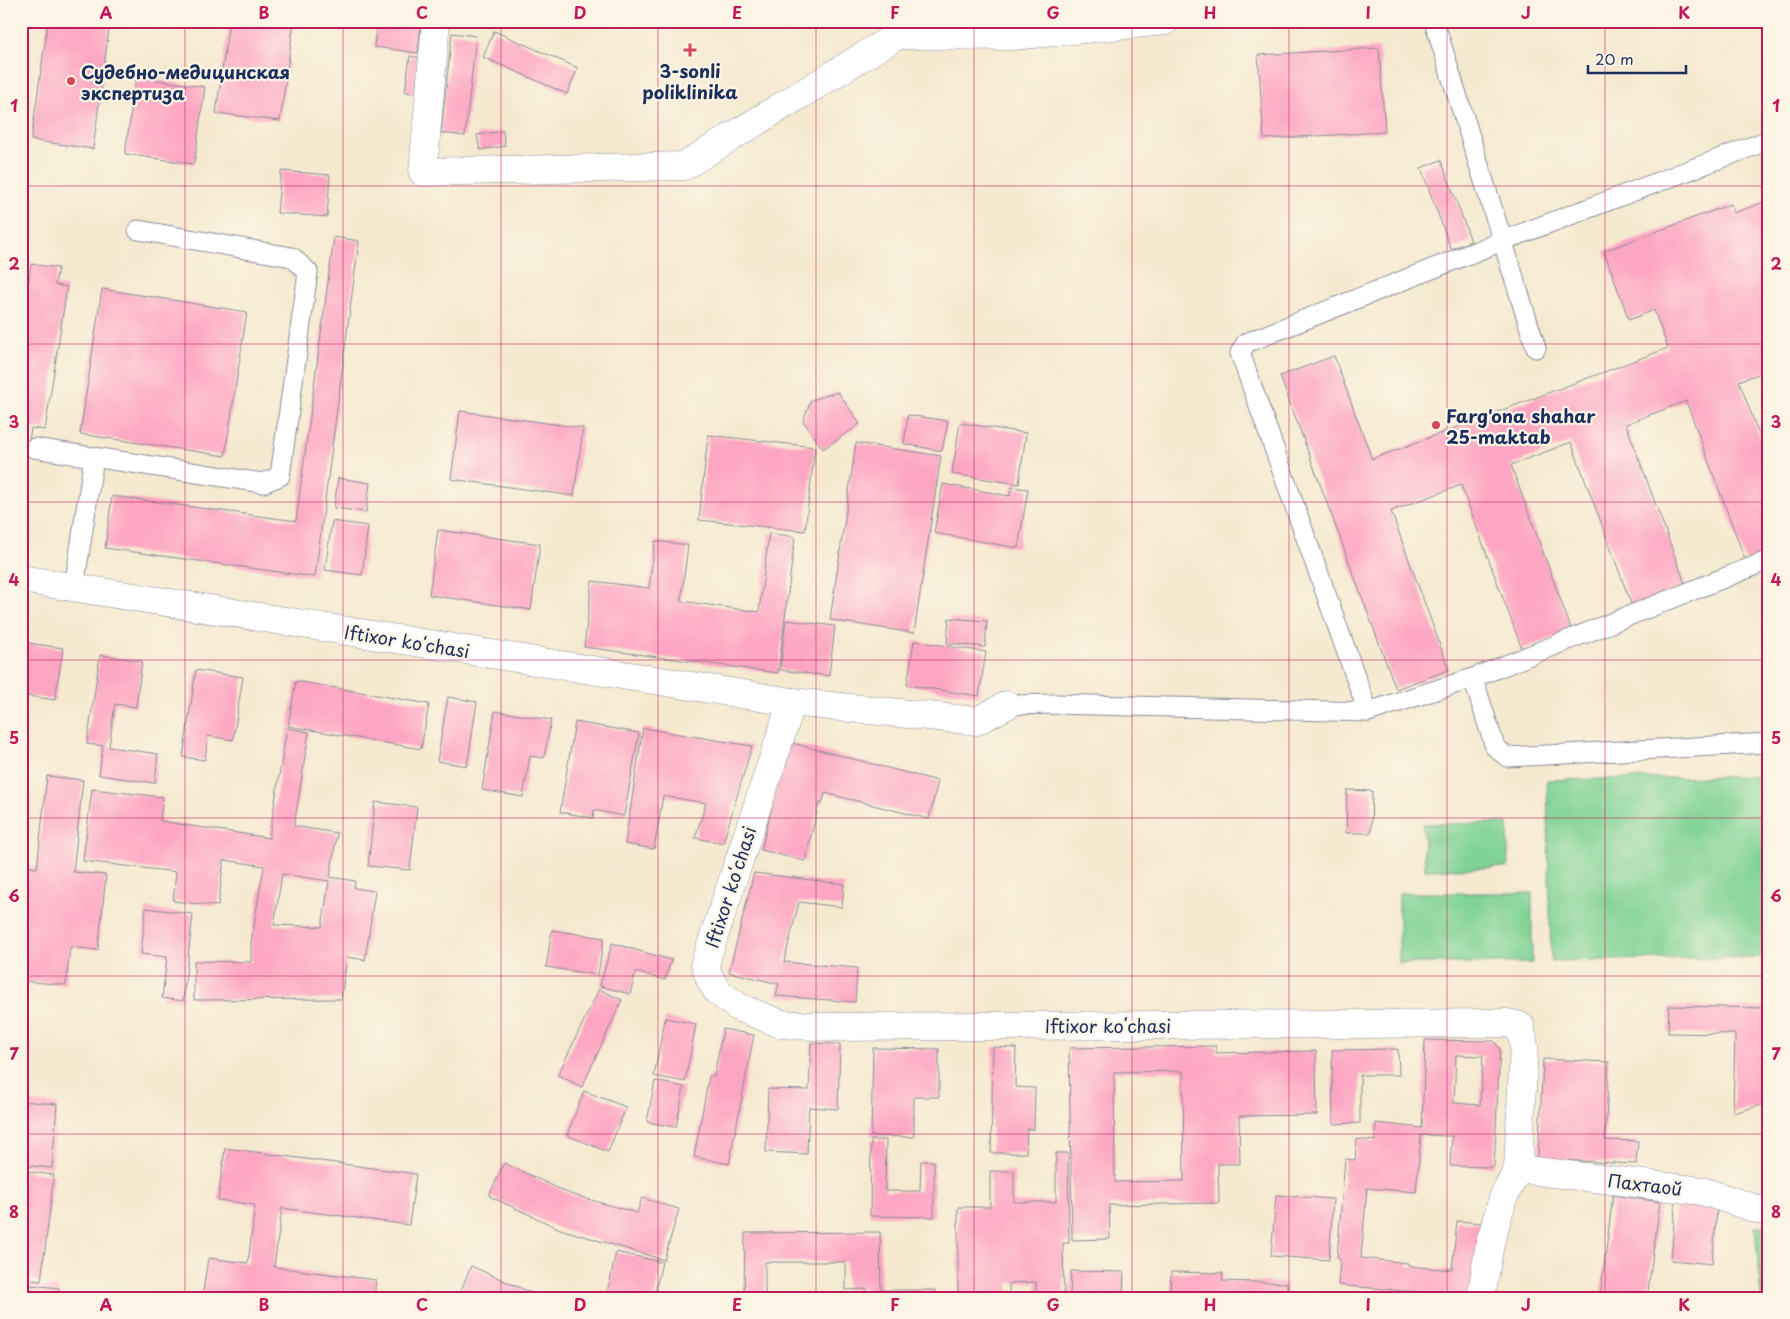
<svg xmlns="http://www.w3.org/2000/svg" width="1790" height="1319" viewBox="0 0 1790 1319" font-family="'Playpen Sans',sans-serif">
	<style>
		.cemetery { fill: url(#cemetery-stones); stroke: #4e817a }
		.green { fill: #80d395; stroke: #4e817a }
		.building { fill: #fda6c3; fill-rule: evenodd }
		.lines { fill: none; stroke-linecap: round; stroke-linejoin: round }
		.lane-casing { stroke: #888c97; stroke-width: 21 }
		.street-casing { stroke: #888c97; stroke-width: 29 }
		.lane { stroke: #fff; stroke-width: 19 }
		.street { stroke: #fff; stroke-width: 28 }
		.grid { fill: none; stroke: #c2185b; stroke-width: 1; stroke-opacity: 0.55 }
		.poi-dot { fill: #d1495b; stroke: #fcf5e5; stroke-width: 2 }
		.labels { text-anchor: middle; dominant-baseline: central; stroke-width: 4.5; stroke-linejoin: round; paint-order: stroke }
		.poi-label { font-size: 18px; font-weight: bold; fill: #1b2f5e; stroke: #fcf5e5; text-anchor: start }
		.street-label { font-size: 18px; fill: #1b2f5e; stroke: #fcf5e5 }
		.neatline { fill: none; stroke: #c2185b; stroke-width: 2 }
		.grid-label { font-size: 16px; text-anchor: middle; font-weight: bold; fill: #c2185b }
	</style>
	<defs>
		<pattern id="cemetery-stones" width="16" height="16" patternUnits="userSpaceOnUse" patternTransform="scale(1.25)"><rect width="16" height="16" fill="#80d395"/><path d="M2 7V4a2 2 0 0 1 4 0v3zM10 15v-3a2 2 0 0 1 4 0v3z" fill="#6eb583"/></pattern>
	</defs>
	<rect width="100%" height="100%" fill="#fcf5e5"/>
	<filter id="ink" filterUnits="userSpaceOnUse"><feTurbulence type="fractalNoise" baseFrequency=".02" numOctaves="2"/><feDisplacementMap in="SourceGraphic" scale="10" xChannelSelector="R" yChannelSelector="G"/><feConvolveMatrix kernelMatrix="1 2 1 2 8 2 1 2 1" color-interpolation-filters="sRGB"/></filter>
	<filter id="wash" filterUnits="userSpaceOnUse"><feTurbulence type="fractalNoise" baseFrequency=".0096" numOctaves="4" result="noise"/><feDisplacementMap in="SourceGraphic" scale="20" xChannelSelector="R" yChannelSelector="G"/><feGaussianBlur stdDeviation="1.12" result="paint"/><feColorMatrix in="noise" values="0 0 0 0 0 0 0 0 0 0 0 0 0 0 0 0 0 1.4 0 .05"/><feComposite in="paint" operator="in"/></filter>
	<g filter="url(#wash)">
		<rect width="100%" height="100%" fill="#f5e9d0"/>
		<!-- cemetery -->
		<path class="cemetery" d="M1755,1226H1769V1298H1761Z"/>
		<!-- green -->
		<g class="green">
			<path d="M1769,776V957L1551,961L1547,780Z"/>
			<path d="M1508,823V867L1425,870L1423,824Z"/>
			<rect x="1399" y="893" width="133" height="70"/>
		</g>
		<g id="blocks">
			<!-- building -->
			<g class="building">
				<path d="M48,21H110L93,149L31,140Z"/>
				<path d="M229,21H294L280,121L216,113Z"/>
				<path d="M377,21H421L418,53L374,47Z"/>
				<path d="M494,31L578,68L567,94L483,57Z"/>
				<path d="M452,33L476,36L465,136L441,133Z"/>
				<path d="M1379,48L1385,132L1264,139L1258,55Z"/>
				<path d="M410,56L429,59L424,94L405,92Z"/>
				<path d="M136,77L205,87L194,164L125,154Z"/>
				<path d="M503,131L505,146L480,150L477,135Z"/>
				<path d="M1441,160L1471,241L1451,249L1421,168Z"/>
				<path d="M281,171L330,175L327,217L277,213Z"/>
				<path d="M1769,200V370L1739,381L1769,461V554L1746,562L1686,401L1626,424L1686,586L1632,606L1571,442L1511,465L1572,631L1522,649L1461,485L1391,511L1449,670L1396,689L1280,376L1334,356L1372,459L1668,348L1654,310L1629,320L1604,251L1731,204L1734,213Z"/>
				<path d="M334,237L359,241L315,577L105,548L112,496L296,521Z"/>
				<path d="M31,264L58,268L55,285L67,287L45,430L31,428L22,486L21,280L29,281Z"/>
				<path d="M102,289L247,312L225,456L80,434Z"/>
				<path d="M838,392L860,424L823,449L803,421L811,400Z"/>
				<path d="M460,411L583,428L574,496L451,479Z"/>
				<path d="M908,415L948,421L942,451L904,444Z"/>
				<path d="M960,423L1026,433L1019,484L952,474Z"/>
				<path d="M708,435L815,447L805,531L699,520Z"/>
				<path d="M856,443L941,456L914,633L830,620Z"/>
				<path d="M338,478L370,483L366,512L334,508Z"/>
				<path d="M943,484L1010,496L1011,487L1028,489L1018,548L934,533Z"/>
				<path d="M332,521L368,526L362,575L325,570Z"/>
				<path d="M438,530L540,544L531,610L429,595Z"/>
				<path d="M769,533L795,537L778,673L584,647L592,581L649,588L655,541L688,545L681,601L759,612Z"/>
				<path d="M949,618L987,621L985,647L947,643Z"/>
				<path d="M786,620L835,626L829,676L780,670Z"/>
				<path d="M914,641L986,652L979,696L907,685Z"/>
				<path d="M21,642L63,648L55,700L21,695Z"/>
				<path d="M100,655L142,661L136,707L115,704L109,747L158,754L155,783L99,775L103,746L87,744Z"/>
				<path d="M196,670L243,677L233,740L208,736L205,760L183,757Z"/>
				<path d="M296,681L429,704L421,749L288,726Z"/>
				<path d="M448,697L477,702L467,766L437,761Z"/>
				<path d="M495,711L551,720L544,758L530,756L523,797L482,790Z"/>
				<path d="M575,722L639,733L624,816L594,810L593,818L560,812Z"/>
				<path d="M287,728L309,732L294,826L337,833L330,877L355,881L354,888L375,891L365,960L347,957L341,999L194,1000V961L251,962V942L264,866L224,860L218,906L173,901L176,872L83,861L92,789L163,797L160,821L269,838ZM282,874L329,881L322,927L274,925Z"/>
				<path d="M643,728L752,746L723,843L695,838L706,803L663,796L654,849L625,844Z"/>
				<path d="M788,742L938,781L929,819L825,793L822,804L819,803L805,861L761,850Z"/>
				<path d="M47,776L83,780L73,872L106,875L98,950L70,947L66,985L21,981V962L26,919H21V866L37,868Z"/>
				<path d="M1347,790L1372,791L1371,833H1346Z"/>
				<path d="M375,802L417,807L410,870L368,866Z"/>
				<path d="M754,873L844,884L842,907L799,902L784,962L857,968L855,1002L776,996L779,984L729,972Z"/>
				<path d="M146,908L193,914L183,1001L162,998L167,957L141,954Z"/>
				<path d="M552,930L604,938L598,975L546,967Z"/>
				<path d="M612,943L671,960L665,980L636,972L630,994L600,986Z"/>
				<path d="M599,989L622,1000L582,1087L558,1075Z"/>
				<path d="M1669,1006L1769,1008V1103L1733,1113L1735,1034L1668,1033Z"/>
				<path d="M665,1018L696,1024L685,1082L654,1076Z"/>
				<path d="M723,1029L754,1035L729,1164L694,1157L709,1076H714Z"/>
				<path d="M1425,1040L1494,1041L1500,1049L1494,1167L1450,1166L1452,1136L1421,1135L1416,1192L1367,1188L1361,1258L1408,1263V1266L1452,1270L1457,1221L1481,1223L1474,1297L1338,1285L1340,1259L1337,1258L1345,1159L1355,1160L1357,1139L1375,1141L1376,1123L1422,1128ZM1456,1055L1483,1056L1480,1105L1454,1103Z"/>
				<path d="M811,1043L840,1044L838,1109L809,1107L807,1154L766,1152L768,1089L809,1090Z"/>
				<path d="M1216,1046V1053L1316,1051L1317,1115L1239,1116L1240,1164H1218L1219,1203L1109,1205L1110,1239L1072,1240L1069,1048ZM1183,1071L1184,1181L1115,1182L1114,1072Z"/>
				<path d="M993,1047L1016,1048L1015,1087L1035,1088L1034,1129H1027L1026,1153H991Z"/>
				<path d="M873,1048L939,1049V1097H914V1137L871,1136Z"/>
				<path d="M1398,1049L1399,1075H1360V1123L1333,1124L1332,1050Z"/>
				<path d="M1543,1059L1609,1062L1605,1140L1638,1141L1636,1164L1538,1159Z"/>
				<path d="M655,1081L684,1087L676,1127L647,1122Z"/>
				<path d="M584,1091L626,1107L608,1152L567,1135Z"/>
				<path d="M21,1101L57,1104L52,1168L21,1165Z"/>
				<path d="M871,1140H886L885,1191H920L921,1161H934V1217L870,1216Z"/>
				<path d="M225,1148L416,1174L409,1225L282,1208L274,1267L376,1280L374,1298H202L208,1258L248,1263L255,1205L218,1200Z"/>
				<path d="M1056,1153H1068L1069,1243H1063L1064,1298H1036V1282L1009,1283V1298H958V1207H990V1171H1014V1202H1056Z"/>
				<path d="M504,1163L570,1194L637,1213L642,1198L679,1209L664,1260L560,1229L489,1196Z"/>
				<path d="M22,1171L54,1175L41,1281L21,1279Z"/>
				<path d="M1276,1195L1333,1199L1329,1260L1271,1256Z"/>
				<path d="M1613,1195L1660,1202L1647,1298H1600Z"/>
				<path d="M1676,1196L1718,1200L1712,1264L1671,1260Z"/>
				<path d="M880,1232L881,1290H935V1298H867V1289L846,1290V1262H765V1298H744L745,1233Z"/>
				<path d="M616,1252L662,1262L654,1298H601L602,1294L607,1295Z"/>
				<path d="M471,1266L543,1298H458Z"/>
				<path d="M1071,1271L1124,1272L1123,1298H1070Z"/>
				<path d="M1171,1272L1223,1273L1222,1281L1287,1283V1298H1170Z"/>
				<path d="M21,1284L59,1288L58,1298H21Z"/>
				<path d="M425,1292L438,1298H422Z"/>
			</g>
		</g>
	</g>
	<g filter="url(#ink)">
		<use href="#blocks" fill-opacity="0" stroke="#888c97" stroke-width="1"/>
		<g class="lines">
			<defs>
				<g id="lane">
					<path d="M1434,21L1536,348"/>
					<path d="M34,448L263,483L280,476L308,272L292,257L138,230"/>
					<path d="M74,588L94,457"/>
					<path d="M1473,678L1495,747L1507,757L1769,743"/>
					<path d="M1007,705L1053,704L1368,712L1473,678L1769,560"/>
					<path d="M1368,712L1240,353L1246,343L1502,241L1769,140"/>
				</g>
				<g id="street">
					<path d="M436,21L423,172L684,166L898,35L1013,36L1165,21"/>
					<path d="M21,579L792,702L705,963L709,977L717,991L738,1007L781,1024L828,1027L1507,1023L1520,1026L1524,1046L1518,1169L1503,1198L1490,1243L1481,1298"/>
					<path d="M792,702L977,721L1007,705"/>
					<path d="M1518,1169L1702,1191L1763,1211H1769"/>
				</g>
			</defs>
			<!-- lane casing -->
			<use href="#lane" class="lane-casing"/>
			<!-- street casing -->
			<use href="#street" class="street-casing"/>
			<!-- lane -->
			<use href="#lane" class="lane"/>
			<!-- street -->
			<use href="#street" class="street"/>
		</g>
	</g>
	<!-- grid -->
	<path class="grid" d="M185,21V1298M343,21V1298M501,21V1298M658,21V1298M816,21V1298M974,21V1298M1132,21V1298M1289,21V1298M1447,21V1298M1605,21V1298M21,186H1769M21,344H1769M21,502H1769M21,660H1769M21,818H1769M21,976H1769M21,1134H1769"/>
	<!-- markers -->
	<g class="poi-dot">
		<path d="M687.5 42.5h5v5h5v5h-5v5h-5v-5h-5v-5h5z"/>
		<circle cx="71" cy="81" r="5"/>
		<circle cx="1436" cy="425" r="5"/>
	</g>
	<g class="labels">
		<!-- poi labels -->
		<g class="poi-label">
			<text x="690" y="70" text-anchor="middle">3-sonli<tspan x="690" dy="21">poliklinika</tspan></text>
			<text x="81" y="71">Судебно-медицинская<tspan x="81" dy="21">экспертиза</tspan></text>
			<text x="1446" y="415">Farg'ona shahar<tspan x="1446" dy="21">25-maktab</tspan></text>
		</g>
		<!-- street labels -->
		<g class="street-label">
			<text transform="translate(407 641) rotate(9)">Iftixor koʻchasi</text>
			<text transform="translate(730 887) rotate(-72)">Iftixor koʻchasi</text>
			<text x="1108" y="1025">Iftixor koʻchasi</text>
			<text transform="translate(1645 1184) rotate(7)">Пахтаой</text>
		</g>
	</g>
	<!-- margin -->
	<rect width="1790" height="1319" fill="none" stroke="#fcf5e5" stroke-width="55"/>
	<!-- scale -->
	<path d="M1588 65v8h98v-8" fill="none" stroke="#1b2f5e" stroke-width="2.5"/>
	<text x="1595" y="65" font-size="15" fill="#1b2f5e" stroke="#fcf5e5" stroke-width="4" paint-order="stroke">20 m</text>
	<rect x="28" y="28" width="1734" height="1264" class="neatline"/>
	<g class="grid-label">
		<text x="106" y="19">A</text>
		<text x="264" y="19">B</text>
		<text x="422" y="19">C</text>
		<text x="580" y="19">D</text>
		<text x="737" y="19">E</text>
		<text x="895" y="19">F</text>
		<text x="1053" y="19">G</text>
		<text x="1210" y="19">H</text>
		<text x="1368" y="19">I</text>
		<text x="1526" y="19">J</text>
		<text x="1684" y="19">K</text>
		<text x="14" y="112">1</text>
		<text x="1776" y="112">1</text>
		<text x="14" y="270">2</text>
		<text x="1776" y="270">2</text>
		<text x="14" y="428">3</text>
		<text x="1776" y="428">3</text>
		<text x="14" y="586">4</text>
		<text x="1776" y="586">4</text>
		<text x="14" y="744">5</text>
		<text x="1776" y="744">5</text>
		<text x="14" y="902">6</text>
		<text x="1776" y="902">6</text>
		<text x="14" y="1060">7</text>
		<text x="1776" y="1060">7</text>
		<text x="14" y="1218">8</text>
		<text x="1776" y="1218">8</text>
		<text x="106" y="1311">A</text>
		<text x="264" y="1311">B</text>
		<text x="422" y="1311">C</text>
		<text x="580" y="1311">D</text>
		<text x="737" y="1311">E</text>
		<text x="895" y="1311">F</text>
		<text x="1053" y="1311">G</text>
		<text x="1210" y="1311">H</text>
		<text x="1368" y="1311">I</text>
		<text x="1526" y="1311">J</text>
		<text x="1684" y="1311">K</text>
	</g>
</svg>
